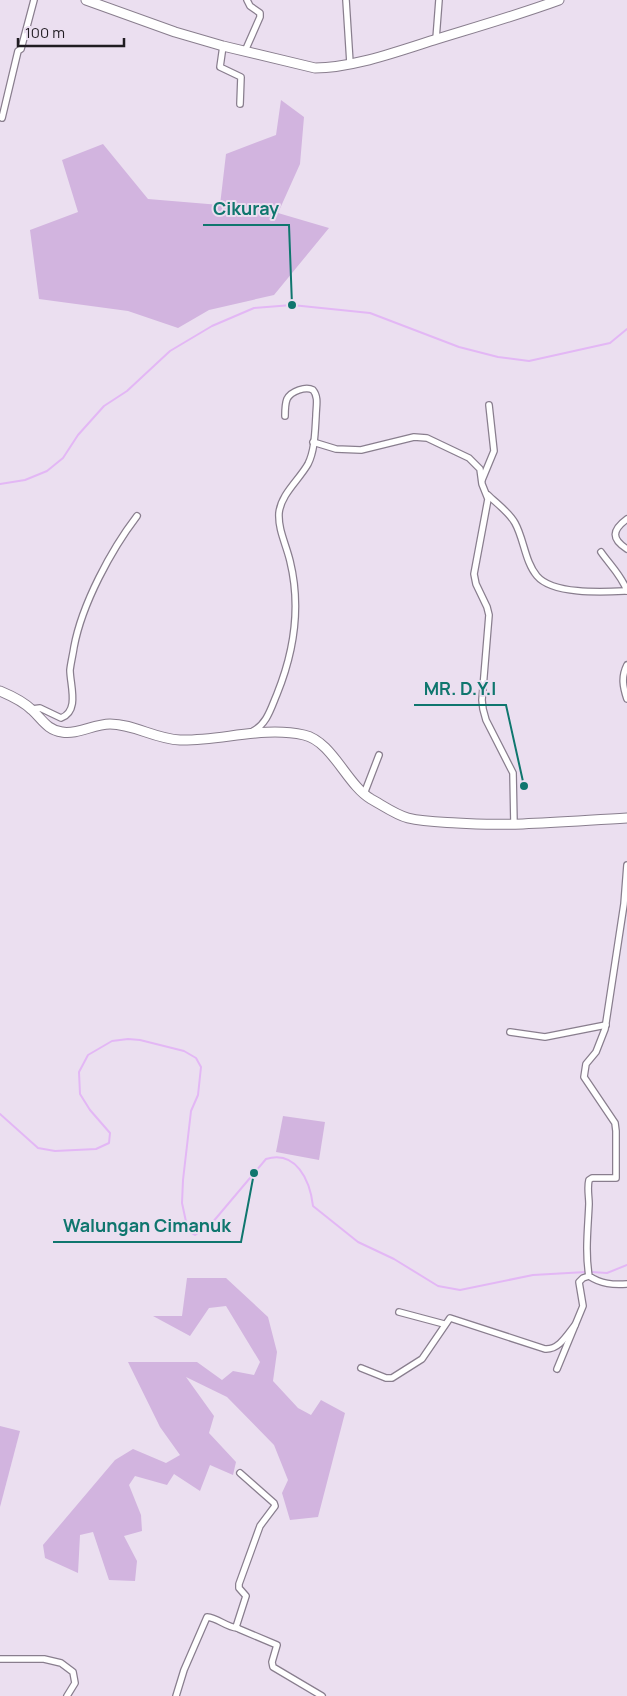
<svg xmlns="http://www.w3.org/2000/svg" width="627" height="1696" viewBox="0 0 627 1696" font-family="Manrope,sans-serif">
	<style>
		.green { fill: #d2b4df }
		.lines { fill: none; stroke-linecap: round; stroke-linejoin: round }
		.stream { stroke: #e3b7f5; stroke-width: 2 }
		.street-casing { stroke: #897e8e; stroke-width: 8 }
		.secondary-casing { stroke: #897e8e; stroke-width: 11 }
		.primary-casing { stroke: #897e8e; stroke-width: 11 }
		.street { stroke: #fff; stroke-width: 5.5 }
		.secondary { stroke: #fff; stroke-width: 9 }
		.primary { stroke: #fff; stroke-width: 9 }
		.leader { fill: none; stroke: #0f766e; stroke-width: 2 }
		.callout-dot { fill: #0f766e; stroke: #ebdff0; stroke-width: 2 }
		.callout-label { font-size: 18px; text-anchor: middle; font-weight: bold; fill: #0f766e; stroke: #ebdff0; stroke-width: 4; stroke-linejoin: round; paint-order: stroke }
	</style>
	<rect width="100%" height="100%" fill="#ebdff0"/>
	<!-- green -->
	<g class="green">
		<path d="M281,100L304,117L300,164L278,213L329,228L274,295L209,310L178,328L128,311L39,299L30,230L78,212L62,160L103,144L148,199L220,205L226,154L276,135Z"/>
		<path d="M283,1116L325,1122L319,1160L276,1152Z"/>
		<path d="M187,1278H226L268,1317L277,1352L273,1381L298,1408L311,1415L321,1400L345,1413L318,1517L290,1520L282,1493L288,1480L274,1445L227,1397L186,1377L214,1416L209,1433L236,1462L233,1475L210,1465L200,1491L174,1474L167,1485L135,1476L129,1485L141,1515L142,1531L124,1536L137,1561L135,1581L109,1580L93,1532L80,1535L78,1573L45,1558L43,1545L115,1460L133,1449L166,1463L180,1455L160,1427L128,1362H197L222,1380L233,1371L254,1375L260,1362L226,1306L209,1308L190,1336L153,1316H182Z"/>
		<path d="M0,1426L20,1431L0,1507Z"/>
	</g>
	<g class="lines">
		<!-- stream -->
		<g class="stream">
			<path d="M0,484L25,480L47,471L63,458L78,435L104,406L127,391L170,351L212,326L254,308L292,305L370,313L459,347L498,357L529,361L610,343L627,329"/>
			<path d="M0,1114L38,1148L55,1151L96,1149L109,1143L110,1133L90,1110L80,1094L79,1072L88,1055L112,1041L128,1039L140,1040L184,1051L196,1058L201,1067L198,1095L191,1111L183,1180L182,1203L188,1231L195,1235L212,1223L266,1159C296,1150 310,1180 313,1206L358,1242L394,1259L438,1286L460,1290L533,1275L586,1272"/>
			<path d="M591,1272L607,1273L627,1265"/>
		</g>
		<defs>
			<g id="street">
				<path d="M346,0L350,63"/>
				<path d="M436,39L439,0"/>
				<path d="M223,46L220,67L241,77L240,104"/>
				<path d="M245,51L260,17V13L250,6L247,0"/>
				<path d="M2,118L18,51L21,49L34,0"/>
				<path d="M313,442L336,449L361,450L414,437L427,438L469,458L480,469L482,484L488,499L474,574L476,584L487,607L489,615L482,700L483,709L486,720L513,773L514,824"/>
				<path d="M482,480L494,451L489,405"/>
				<path d="M488,495C496,503 509,512 515,523C524,539 525,562 537,576C553,595 604,592 627,591"/>
				<path d="M627,519C612,530 611,539 627,549"/>
				<path d="M601,552C610,565 622,576 627,591"/>
				<path d="M627,665C621,677 623,687 627,699"/>
				<path d="M32,709L40,708L61,718C80,711 70,685 70,670C71,662 73,654 74,647C82,604 111,550 137,516"/>
				<path d="M253,731C267,724 271,708 277,694C294,652 301,606 290,561C286,544 278,530 279,513C281,494 299,480 308,464C315,450 315,431 316,416C316,407 319,397 313,390C306,386 291,391 287,399C285,404 285,411 285,416"/>
				<path d="M364,794L379,755"/>
				<path d="M627,865L624,904L605,1029L596,1052L586,1064L584,1077L615,1123L616,1131V1178H592L589,1180C587,1188 589,1196 589,1204C588,1228 585,1252 589,1276C601,1284 613,1285 627,1284"/>
				<path d="M510,1032L545,1037L606,1025"/>
				<path d="M399,1312L444,1324"/>
				<path d="M361,1368L386,1378H392L422,1359L450,1318L545,1349C559,1350 567,1335 575,1325"/>
				<path d="M557,1369L583,1306L579,1282L583,1278L589,1276"/>
				<path d="M240,1473L274,1503L275,1506L260,1526L239,1584V1588L246,1596L236,1627L239,1629L277,1645L272,1662L273,1667L322,1696"/>
				<path d="M0,1659H44L61,1663L73,1672L75,1683L67,1696"/>
				<path d="M176,1696L184,1670L207,1617C218,1618 226,1627 237,1628"/>
			</g>
			<path id="secondary" d="M86,0L175,32L223,46L315,68C353,68 398,51 434,40C476,27 518,15 559,0"/>
			<path id="primary" d="M0,691C12,696 23,701 32,710C42,719 47,730 62,732C77,735 94,724 110,724C134,724 155,739 180,740C221,741 263,726 304,735C332,741 347,785 371,799C382,805 396,815 408,818C424,822 441,822 457,823C513,827 571,821 627,818"/>
		</defs>
		<!-- street casing -->
		<use href="#street" class="street-casing"/>
		<!-- secondary casing -->
		<use href="#secondary" class="secondary-casing"/>
		<!-- primary casing -->
		<use href="#primary" class="primary-casing"/>
		<!-- street -->
		<use href="#street" class="street"/>
		<!-- secondary -->
		<use href="#secondary" class="secondary"/>
		<!-- primary -->
		<use href="#primary" class="primary"/>
	</g>
	<!-- callouts -->
	<path class="leader" d="M292 305L289 225H203M524 786L506 705H414M254 1173L241 1242H53"/>
	<g class="callout-dot">
		<circle cx="292" cy="305" r="5"/>
		<circle cx="524" cy="786" r="5"/>
		<circle cx="254" cy="1173" r="5"/>
	</g>
	<g class="callout-label">
		<text x="246" y="215">Cikuray</text>
		<text x="460" y="695">MR. D.Y.I</text>
		<text x="147" y="1232">Walungan Cimanuk</text>
	</g>
	<!-- scale -->
	<path d="M18 38v8h106v-8" fill="none" stroke="#201c22" stroke-width="2.5"/>
	<text x="25" y="38" font-size="15" fill="#201c22" stroke="#ebdff0" stroke-width="4" paint-order="stroke">100 m</text>
</svg>
